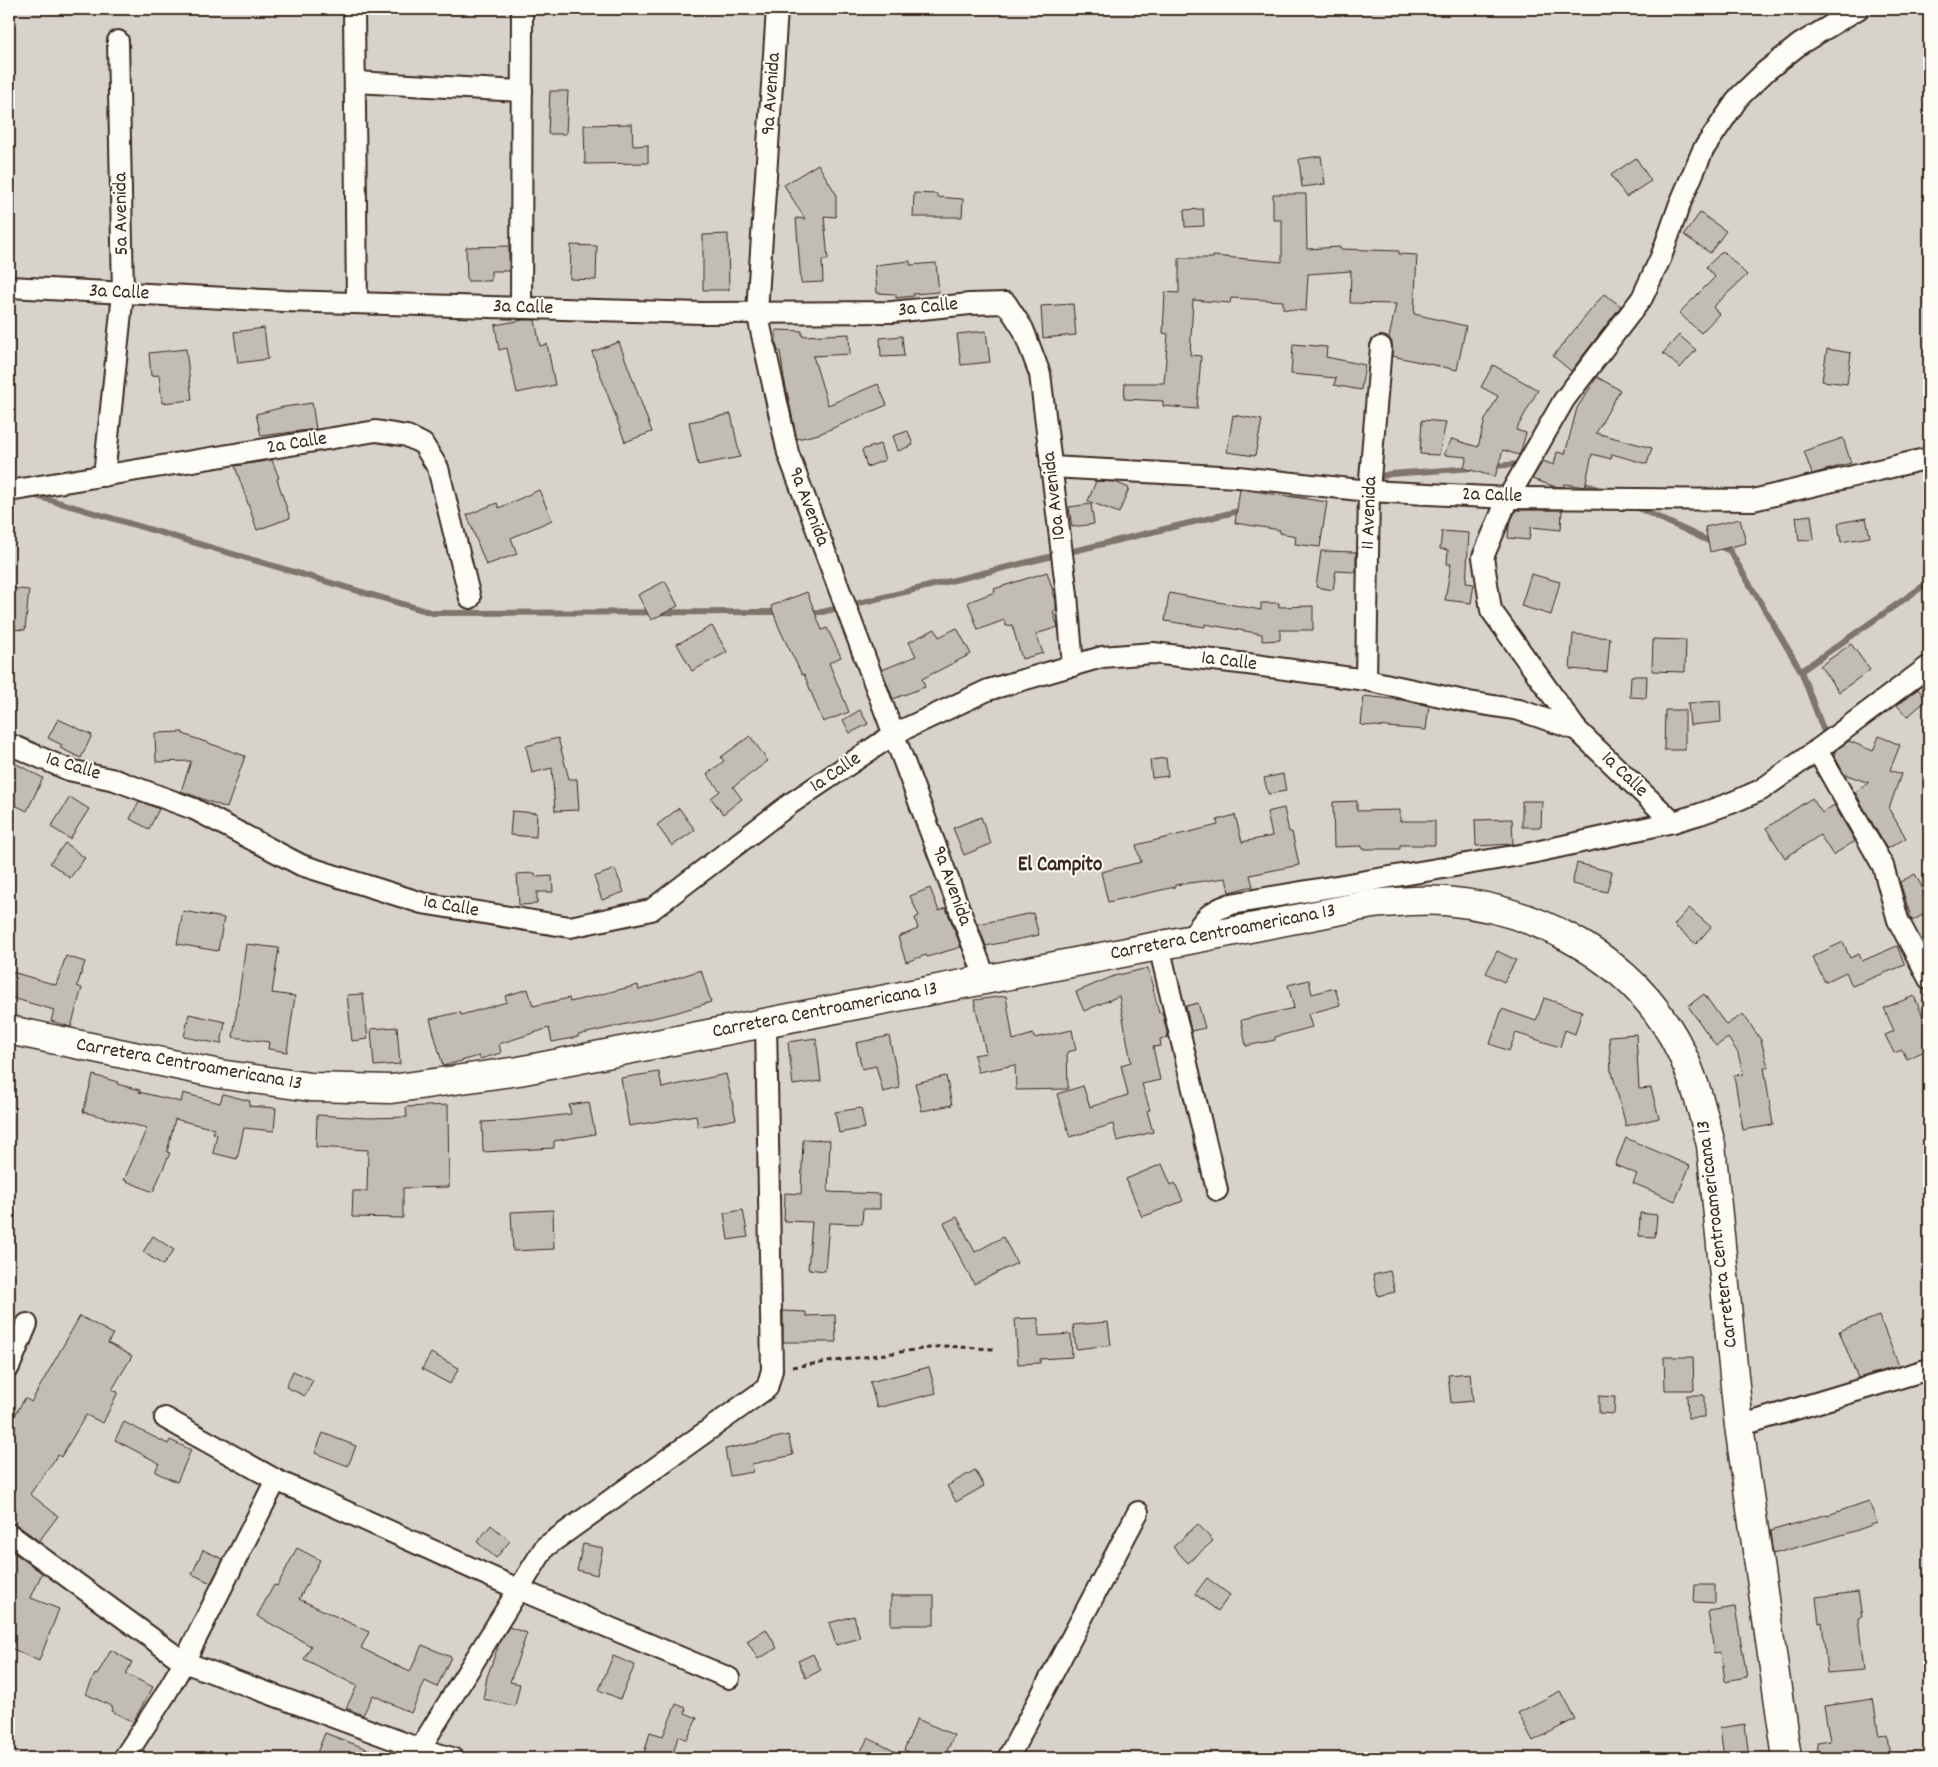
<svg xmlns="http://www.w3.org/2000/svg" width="1938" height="1767" viewBox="0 0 1938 1767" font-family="Dekko,sans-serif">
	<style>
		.green { fill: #d7d2cc; stroke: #897e75 }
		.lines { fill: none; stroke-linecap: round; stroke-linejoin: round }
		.stream { stroke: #80746b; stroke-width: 6 }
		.building { fill: #c1bcb4; stroke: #3b2a1e }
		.minor-casing { stroke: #3b2a1e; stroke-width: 24 }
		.trunk-casing { stroke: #3b2a1e; stroke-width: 31 }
		.path { stroke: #3b2a1e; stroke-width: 3; stroke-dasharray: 5 4; stroke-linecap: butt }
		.minor { stroke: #fdfcf7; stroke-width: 20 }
		.trunk { stroke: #fdfcf7; stroke-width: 28 }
		.labels { text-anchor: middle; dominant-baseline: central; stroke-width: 4; stroke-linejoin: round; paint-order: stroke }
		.street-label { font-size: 20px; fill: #3b2a1e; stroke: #fdfcf7 }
		.neighbourhood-label { font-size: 21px; font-weight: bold; fill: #3b2a1e; stroke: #fdfcf7 }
	</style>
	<rect width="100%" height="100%" fill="#f1efea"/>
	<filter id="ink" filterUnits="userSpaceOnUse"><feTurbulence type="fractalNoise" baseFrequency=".02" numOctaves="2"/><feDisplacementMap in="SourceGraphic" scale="10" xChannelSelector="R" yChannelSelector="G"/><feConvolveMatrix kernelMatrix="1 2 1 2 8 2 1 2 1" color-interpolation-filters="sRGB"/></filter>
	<g filter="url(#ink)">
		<!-- green -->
		<rect class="green" x="9" y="9" width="1920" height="1749"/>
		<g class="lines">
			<!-- stream -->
			<g class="stream">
				<path d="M1491,466L1523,464"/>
				<path d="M1374,478L1390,474L1473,468"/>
				<path d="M1579,481L1604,492"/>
				<path d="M30,494L433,613L780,612"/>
				<path d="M1289,499L1313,493"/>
				<path d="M1634,506L1730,551L1801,671L1839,771"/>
				<path d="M807,612H822L1243,510"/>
				<path d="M1801,671L1929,582"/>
				<path d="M1921,980L1929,1000"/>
			</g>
		</g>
		<!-- building -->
		<g class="building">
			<path d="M550,91H568L566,134H548Z"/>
			<path d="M632,124L633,146L648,145V163L585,164L584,125Z"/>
			<path d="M1321,156L1325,184L1302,187L1299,159Z"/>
			<path d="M1636,158L1651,181L1626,197L1611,175Z"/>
			<path d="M818,164L836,194V217L824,216L828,260H822L823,282L801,283L796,218L805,219L784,185Z"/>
			<path d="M914,193L937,194V197L963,199L962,217H913Z"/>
			<path d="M1273,194H1306L1307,249L1340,247V249L1399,251V254L1417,255L1414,314L1466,326L1457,370L1392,356V342L1389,338L1396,304L1350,303L1351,271L1308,274L1306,311L1283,309V301L1231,298L1230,303L1193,300L1190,355L1201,356L1197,409L1163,406V401L1124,399L1125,383H1164L1168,334L1163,333L1165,292L1179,293V258H1213V256L1282,262V220H1273Z"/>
			<path d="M1203,209L1204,226L1185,227L1184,210Z"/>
			<path d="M1700,213L1726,231L1710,253L1684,235Z"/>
			<path d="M728,234L729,290H703V235Z"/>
			<path d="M571,245L597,246L596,280L570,279Z"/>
			<path d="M509,246V271H491V281H467L466,247Z"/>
			<path d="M1723,251L1747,275L1713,307L1719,314L1701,333L1679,313L1715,277L1706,267Z"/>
			<path d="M910,261V265L936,263L939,292L913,294L914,296L896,298V294L877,293L875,265Z"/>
			<path d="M1604,294L1621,306L1571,371L1553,356Z"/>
			<path d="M1073,304L1076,335L1043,338L1041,306Z"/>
			<path d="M523,320H535L540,346L547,344L555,385L517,393L507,348L499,350L495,325Z"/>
			<path d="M264,328L268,359L238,363L234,332Z"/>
			<path d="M776,330L802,331V336L849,334L850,354L813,356L828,405L878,384L887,405L819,434L797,439L784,378L780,351H778L776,343Z"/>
			<path d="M986,331L990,362L961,365L957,334Z"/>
			<path d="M1679,335L1696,350L1680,368L1663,353Z"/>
			<path d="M902,336L904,356L881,357L880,338Z"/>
			<path d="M619,342L652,432L625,442L592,352Z"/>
			<path d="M1293,344L1327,347L1326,357L1365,365L1361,390L1334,385L1336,378L1291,374Z"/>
			<path d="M186,349L192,400L162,403L159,375L151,376L149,353Z"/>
			<path d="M1827,349L1851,353L1847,384L1822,381Z"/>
			<path d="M1493,365L1538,390L1516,430L1526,433L1521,451L1519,455L1503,450L1495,477L1464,468L1467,457L1443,455L1452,439L1478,447L1485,420L1498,396L1481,387Z"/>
			<path d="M1597,377L1620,390L1596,433L1652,448L1647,464L1612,454L1611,459L1592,454L1585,487L1564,484V487L1553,486L1532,479L1543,461L1554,465L1557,452L1565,454L1577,408Z"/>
			<path d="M312,403L316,429L261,436L256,414L284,407Z"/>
			<path d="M731,414L740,457L698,465L689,422Z"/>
			<path d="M1233,415L1262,420L1255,456L1227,452Z"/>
			<path d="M1422,420L1446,422L1439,455L1420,454Z"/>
			<path d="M908,431L913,445L898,451L893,436Z"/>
			<path d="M1843,438L1851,463L1812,474L1804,451Z"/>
			<path d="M880,444L885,460L867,467L862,450Z"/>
			<path d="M272,460L279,478L277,479L290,518L257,530L235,466Z"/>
			<path d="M1096,481L1115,482L1129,488L1119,513L1088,501Z"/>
			<path d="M1240,489L1327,502L1320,547L1295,544L1296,536L1280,533V530L1235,523Z"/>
			<path d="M539,490L552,520L511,538L517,554L486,565L467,515L497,503L499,508Z"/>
			<path d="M1091,504L1094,524L1072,527L1069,507Z"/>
			<path d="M1516,510H1562L1561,530L1531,527L1529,540L1508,538L1509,525Z"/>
			<path d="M1811,515L1814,539L1799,541L1796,517Z"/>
			<path d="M1866,518L1870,537L1841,542L1838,523Z"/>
			<path d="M1740,519L1746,543L1710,552L1705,527Z"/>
			<path d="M1442,531L1469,533L1466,583L1474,584L1471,603L1445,600L1451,564H1447L1448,550L1440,549Z"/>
			<path d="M1321,551L1356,552V572L1336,571L1333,590L1316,587Z"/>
			<path d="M1047,572L1056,601V611L1053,612L1058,627L1036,634L1043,653L1022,659L1012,625L1006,626L1004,620L978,630L968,602L995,592L994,589Z"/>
			<path d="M1531,574L1560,582L1551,615L1521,606Z"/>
			<path d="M665,581L678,606L651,620L638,595Z"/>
			<path d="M9,588L29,590L25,630L9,629Z"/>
			<path d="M807,592L822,630L827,628L841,657L829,663L849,712L823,722L804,674L802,675L780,630L771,606Z"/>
			<path d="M1169,593L1261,610V603H1279V607L1313,606V630H1280V640L1262,641V634L1205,624V627L1165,621Z"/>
			<path d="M712,626L727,652L692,671L677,644Z"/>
			<path d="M957,628L971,654L922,679L925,687L893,699L882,670L916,656L909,642L935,629L939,637Z"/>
			<path d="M1573,634L1610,638L1607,672L1570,669Z"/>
			<path d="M1653,639L1686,640L1685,672L1652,671Z"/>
			<path d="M1851,644L1870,670L1839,692L1820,666Z"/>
			<path d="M1631,676H1647L1646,698L1630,697Z"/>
			<path d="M1918,689L1927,700L1907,717L1897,705Z"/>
			<path d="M1364,696L1402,700L1429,706L1426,730L1361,725Z"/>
			<path d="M1720,701L1721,722L1690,725L1688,703Z"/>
			<path d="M860,710L868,724L850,733L843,720Z"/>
			<path d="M1665,710H1685V750H1664Z"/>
			<path d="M58,719L92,735L81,758L60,748L62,745L48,738Z"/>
			<path d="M183,732V734L245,756L227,808L181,791L191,761L156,762L155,733Z"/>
			<path d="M750,736L768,761L733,787L742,799L723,814L711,798L720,791L707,774L724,761L721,757Z"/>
			<path d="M1879,736L1900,745L1890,770L1901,774L1889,809L1906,838L1887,849L1855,792L1869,783L1844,774L1834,755L1835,751L1849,741L1873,751Z"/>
			<path d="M558,738L569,779H577L579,810L555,811L552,768L532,773L526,746Z"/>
			<path d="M1166,758L1168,776L1152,778L1150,760Z"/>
			<path d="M9,760L43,778L27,811L9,802Z"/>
			<path d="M1283,774L1286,791L1268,794L1264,778Z"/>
			<path d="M70,797L89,809L70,839L51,827Z"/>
			<path d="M1812,798L1822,813L1834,805L1855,841L1833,855L1820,835L1785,858L1766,828Z"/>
			<path d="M139,801L159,809L149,829L130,819Z"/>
			<path d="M1357,801V811L1400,810V821H1435V845H1400V849H1362V846L1334,847L1333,802Z"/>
			<path d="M1522,801H1542L1541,827H1522Z"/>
			<path d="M679,808L695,830L672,846L657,825Z"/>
			<path d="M1284,808L1289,832H1292L1299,865L1250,875L1253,886L1229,892L1226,878L1175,885V887L1108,902L1101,872L1141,862L1136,845L1218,825L1217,820L1235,815L1242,842L1272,836L1267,812Z"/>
			<path d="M512,811L537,813L536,837L510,835Z"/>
			<path d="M981,817L991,844L964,855L953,828Z"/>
			<path d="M1512,819L1513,844L1476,846L1475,820Z"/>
			<path d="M65,843L85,858L70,878L50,863Z"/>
			<path d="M1577,863L1612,872L1607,892L1572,884Z"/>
			<path d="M615,869L624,892L602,900L594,877Z"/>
			<path d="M535,873L536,877L552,876L553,892H537V904L519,905L517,874Z"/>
			<path d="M1915,874L1929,900V911L1912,921L1900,882Z"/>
			<path d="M930,888L939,911L946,908L961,947L927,957L926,955L906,962L898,937L918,929L915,918L919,916L910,896Z"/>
			<path d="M1689,908L1711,927L1696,944L1674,925Z"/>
			<path d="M183,911L224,918L218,951L177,944Z"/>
			<path d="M1033,913L1039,935L986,946L978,924Z"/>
			<path d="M1843,942L1850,958L1859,954L1862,961L1897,946L1905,965L1852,986L1846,972L1825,982L1812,957Z"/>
			<path d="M246,944L279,948L272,993L295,996L287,1052L268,1049L269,1042L233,1037Z"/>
			<path d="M1497,951L1516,960L1504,982L1486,973Z"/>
			<path d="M66,956L85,962L77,986L82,988L71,1027L51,1021L54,1010L9,997V971L56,985Z"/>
			<path d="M1148,968L1159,1013L1162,1012L1168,1037L1160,1039L1161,1046L1153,1047L1160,1080L1142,1084L1150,1110L1147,1111L1153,1132L1117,1141L1113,1124L1070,1137L1057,1094L1083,1086L1090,1107L1128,1095L1121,1065L1131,1062L1119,996L1084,1011L1076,992L1114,976Z"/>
			<path d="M701,970L711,1002L675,1013L578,1035V1037L552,1042L549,1028L499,1044L501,1053L480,1059L479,1056L443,1066L430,1019L460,1012L461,1015L507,1002L505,996L528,989L533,1006L569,998L570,1002L638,985L639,990Z"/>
			<path d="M1309,980L1312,994L1335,988L1340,1005L1308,1014L1312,1027L1275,1037V1040L1246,1046L1241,1020L1294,1008L1288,985Z"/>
			<path d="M363,994L368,1039L352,1041L347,995Z"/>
			<path d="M1704,994L1726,1025L1743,1014L1761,1040L1768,1067H1764L1773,1125L1743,1130L1734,1075L1743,1074L1738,1053L1728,1038L1716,1046L1688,1006Z"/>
			<path d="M1006,996L1013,1040L1033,1034L1034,1038L1072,1030L1076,1050L1067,1052L1068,1089L1016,1090L1015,1065L978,1072L974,1055L986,1053L974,1000Z"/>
			<path d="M1914,996L1925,1021L1929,1019V1049L1907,1059L1902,1050L1894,1053L1885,1035L1894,1031L1884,1008Z"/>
			<path d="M1544,998L1582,1011L1575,1034L1565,1030L1560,1047L1516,1033L1509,1051L1490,1044L1502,1009L1536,1021Z"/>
			<path d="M1198,1003L1205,1028L1191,1031L1186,1006Z"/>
			<path d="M189,1014L225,1022L221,1044L184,1037Z"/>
			<path d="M397,1027L400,1064L374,1066L371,1029Z"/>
			<path d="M1636,1034L1639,1089L1651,1088L1659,1118L1626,1126L1612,1072H1611L1609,1036Z"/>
			<path d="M889,1036L900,1088L883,1092L876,1066L862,1069L856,1043Z"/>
			<path d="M816,1038L821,1081L793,1085L788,1042Z"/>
			<path d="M659,1072L662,1088L726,1074L736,1119L698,1127L696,1115L629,1126L621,1078Z"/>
			<path d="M93,1075L118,1082L117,1084L140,1090L139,1092L181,1102L183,1093L220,1103L223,1094L250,1101L249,1106L276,1108L274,1131L244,1128L237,1159L213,1153L217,1134L213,1133L214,1129L175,1119L167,1152L170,1153L153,1192L124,1180L147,1128L83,1112Z"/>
			<path d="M946,1076L952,1105L922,1111L915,1083Z"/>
			<path d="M589,1102L595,1134L554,1141V1148L483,1152L482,1122L521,1120L571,1114L569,1105Z"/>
			<path d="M448,1105L449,1187L403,1188V1218L352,1217L353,1191H367L368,1150L316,1147L317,1115L368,1118L407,1117L406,1107Z"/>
			<path d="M861,1108L865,1128L839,1133L835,1112Z"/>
			<path d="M1626,1138L1690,1166L1675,1201L1633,1183L1637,1174L1615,1165Z"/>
			<path d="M803,1139L830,1140L828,1192L880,1194V1209H863L862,1224L829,1223L825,1271L808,1269L812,1222L784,1221L785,1193L801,1194Z"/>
			<path d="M1162,1164L1171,1185L1175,1183L1183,1201L1142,1217L1126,1179Z"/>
			<path d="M553,1210L554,1249L513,1251L511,1212Z"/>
			<path d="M743,1210L748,1237L728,1240L724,1213Z"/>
			<path d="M1640,1213L1657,1215L1655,1237L1639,1236Z"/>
			<path d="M957,1217L975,1252L1003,1237L1017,1263L974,1284L955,1248H956L944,1223Z"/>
			<path d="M153,1236L174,1250L163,1265L143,1252Z"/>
			<path d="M1390,1271L1395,1292L1378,1296L1373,1275Z"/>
			<path d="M783,1311L806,1312V1316L835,1315L836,1342H783Z"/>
			<path d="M80,1316L113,1334L108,1343L132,1356L112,1390L118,1392L103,1423L86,1415L61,1457L58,1455L30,1494L58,1516L39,1541L16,1524L9,1522V1519L16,1509L9,1503V1425L25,1398L31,1402Z"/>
			<path d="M1879,1316L1899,1366L1858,1378L1839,1331Z"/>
			<path d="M1038,1318L1039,1336L1071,1334L1072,1357L1040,1359V1363L1018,1364L1015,1319Z"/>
			<path d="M1108,1322L1111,1345L1076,1349L1073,1325Z"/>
			<path d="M431,1353L459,1368L450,1384L422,1369Z"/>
			<path d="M1664,1357H1693L1694,1390H1665Z"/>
			<path d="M929,1367L936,1393L877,1408L870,1382Z"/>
			<path d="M293,1371L313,1380L305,1396L286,1387Z"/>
			<path d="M1470,1373L1473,1401L1451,1403L1448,1375Z"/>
			<path d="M1687,1395H1704V1417L1688,1418Z"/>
			<path d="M1599,1396L1615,1397L1614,1414L1599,1413Z"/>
			<path d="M124,1422L168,1444L170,1440L191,1450L177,1482L155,1472L159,1463L115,1440Z"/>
			<path d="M323,1433L356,1446L348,1466L315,1453Z"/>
			<path d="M788,1435L793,1455L752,1464L753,1472L730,1476L725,1449L771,1440L770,1439Z"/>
			<path d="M975,1470L984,1486L956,1502L947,1486Z"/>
			<path d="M1869,1501L1877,1523L1852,1532L1773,1554L1770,1531L1828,1514V1515Z"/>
			<path d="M1198,1524L1213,1541L1188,1563L1173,1547Z"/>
			<path d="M491,1525L510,1541L496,1558L477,1542Z"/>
			<path d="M583,1544L603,1548L597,1575L577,1570Z"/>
			<path d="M297,1548L320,1560L299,1599L369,1632L361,1648L410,1672L422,1645L451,1657L437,1687L425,1681L411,1713L373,1695L363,1715L346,1708L357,1686L304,1659L311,1646L257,1616L274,1585L277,1586Z"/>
			<path d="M9,1549L42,1573L31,1598L59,1609L39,1661L9,1647Z"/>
			<path d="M203,1550L223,1559L211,1583L192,1574Z"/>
			<path d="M1207,1578L1230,1595L1218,1611L1195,1594Z"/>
			<path d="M1695,1585H1715V1603L1694,1602Z"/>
			<path d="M1858,1592L1862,1617L1858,1618L1864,1670L1827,1673L1822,1622L1819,1623L1816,1597Z"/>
			<rect x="891" y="1596" width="43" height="29"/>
			<path d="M1735,1607L1747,1677L1725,1681L1721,1652L1714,1653L1708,1611Z"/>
			<path d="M854,1616L860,1638L836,1645L829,1623Z"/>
			<path d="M509,1627L527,1633L510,1682L520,1684L515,1706L483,1699L487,1677L500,1641Z"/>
			<path d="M766,1629L777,1648L758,1659L747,1641Z"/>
			<path d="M111,1650L132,1662L126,1674L153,1687L133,1722L111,1711L113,1707L86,1694L95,1674L97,1675Z"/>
			<path d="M813,1654L821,1670L806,1678L798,1661Z"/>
			<path d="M613,1656L635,1665L620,1699L599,1690Z"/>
			<path d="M1560,1691L1575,1719L1533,1741L1518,1713Z"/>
			<path d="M1873,1699L1879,1736L1887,1735L1890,1758H1819L1817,1743L1830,1741L1824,1706Z"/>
			<path d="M676,1704L686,1708L685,1713L697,1718L687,1740L678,1736L672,1758H643L650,1732L663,1736Z"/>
			<path d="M917,1719L954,1735L944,1758H923L904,1750Z"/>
			<path d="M1745,1724L1749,1758H1724L1720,1728Z"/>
			<path d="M325,1733L388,1757L387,1758H315Z"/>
			<path d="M868,1738L908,1758H857Z"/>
		</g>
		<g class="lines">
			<defs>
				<g id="minor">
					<path d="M354,9L357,303"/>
					<path d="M777,9L757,312L788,453L986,980"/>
					<path d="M355,82L522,91"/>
					<path d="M9,287L284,301L702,313L892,312L970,304L1006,303L1023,329L1040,374L1067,595L1073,666"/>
					<path d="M521,308L522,9"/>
					<path d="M1051,467L1238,477L1369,491L1508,498L1753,500L1929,458"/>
					<path d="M104,476L123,293L118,41"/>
					<path d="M9,491L376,431L407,436L423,444L438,468L470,598"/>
					<path d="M1366,680L1369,491L1381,347"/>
					<path d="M1577,730L1491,610L1483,557L1508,498L1564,400L1642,298L1661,257L1679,206L1703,150L1739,97L1766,71L1800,44L1858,9"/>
					<path d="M9,744L69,770L115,780L194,809L301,865L422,903L570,927L651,910L790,804L894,734L988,690L1102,657L1153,653L1248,664L1366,680L1469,702L1519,710L1577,730L1673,822"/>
					<path d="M1817,750L1883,866L1898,920L1929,979"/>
					<path d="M1190,940C1203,920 1207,912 1231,904L1531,853L1673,822L1700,814L1731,803L1761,790L1817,750L1929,666"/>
					<path d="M1159,946L1217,1190"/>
					<path d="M9,1367L27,1324"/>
					<path d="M165,1418L276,1480L518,1589L729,1678"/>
					<path d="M1739,1426L1929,1369"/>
					<path d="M9,1534L184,1662L420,1749L452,1758"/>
					<path d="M124,1758L165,1695L184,1662L276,1480"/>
					<path d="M414,1758L545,1547L767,1388L772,1370L766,1023"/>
					<path d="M1008,1758L1138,1512"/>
				</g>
				<path id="trunk" d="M9,1030L219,1074L310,1087L391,1089L519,1071L1372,904C1396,902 1421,899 1445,901C1530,908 1619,952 1666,1025C1690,1061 1701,1104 1711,1145L1739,1426L1787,1758"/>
			</defs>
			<!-- minor casing -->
			<use href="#minor" class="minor-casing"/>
			<!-- trunk casing -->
			<use href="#trunk" class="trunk-casing"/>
			<!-- path -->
			<path class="path" d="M792,1367L943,1346L994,1349"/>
			<!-- minor -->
			<use href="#minor" class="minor"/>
			<!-- trunk -->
			<use href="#trunk" class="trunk"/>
		</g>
	</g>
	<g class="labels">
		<!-- street labels -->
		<g class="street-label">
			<text transform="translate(772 94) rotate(-86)">9a Avenida</text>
			<text transform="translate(122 214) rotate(-91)">5a Avenida</text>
			<text transform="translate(119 293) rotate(3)">3a Calle</text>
			<text transform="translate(523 308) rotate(2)">3a Calle</text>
			<text transform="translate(928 308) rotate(-6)">3a Calle</text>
			<text transform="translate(297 444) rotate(-9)">2a Calle</text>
			<text transform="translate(1055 496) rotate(-97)">10a Avenida</text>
			<text transform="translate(1492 496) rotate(2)">2a Calle</text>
			<text transform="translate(808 507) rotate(69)">9a Avenida</text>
			<text transform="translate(1370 513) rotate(-88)">11 Avenida</text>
			<text transform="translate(1229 662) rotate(7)">1a Calle</text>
			<text transform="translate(73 767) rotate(17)">1a Calle</text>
			<text transform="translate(836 773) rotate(-34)">1a Calle</text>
			<text transform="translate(1624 775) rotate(44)">1a Calle</text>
			<text transform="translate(951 886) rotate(70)">9a Avenida</text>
			<text transform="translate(451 907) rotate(10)">1a Calle</text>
			<text transform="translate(1223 933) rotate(-11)">Carretera Centroamericana 13</text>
			<text transform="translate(825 1011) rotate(-11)">Carretera Centroamericana 13</text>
			<text transform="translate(189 1065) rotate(10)">Carretera Centroamericana 13</text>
			<text transform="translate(1718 1234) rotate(-97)">Carretera Centroamericana 13</text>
		</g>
		<!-- neighbourhood labels -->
		<g class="neighbourhood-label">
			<text x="1060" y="866">El Campito</text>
		</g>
	</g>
	<!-- margin -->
	<rect width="1938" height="1767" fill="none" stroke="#fdfcf7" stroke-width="30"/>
	<rect x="15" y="15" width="1908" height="1737" fill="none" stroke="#3b2a1e" stroke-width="2" filter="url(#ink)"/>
</svg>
